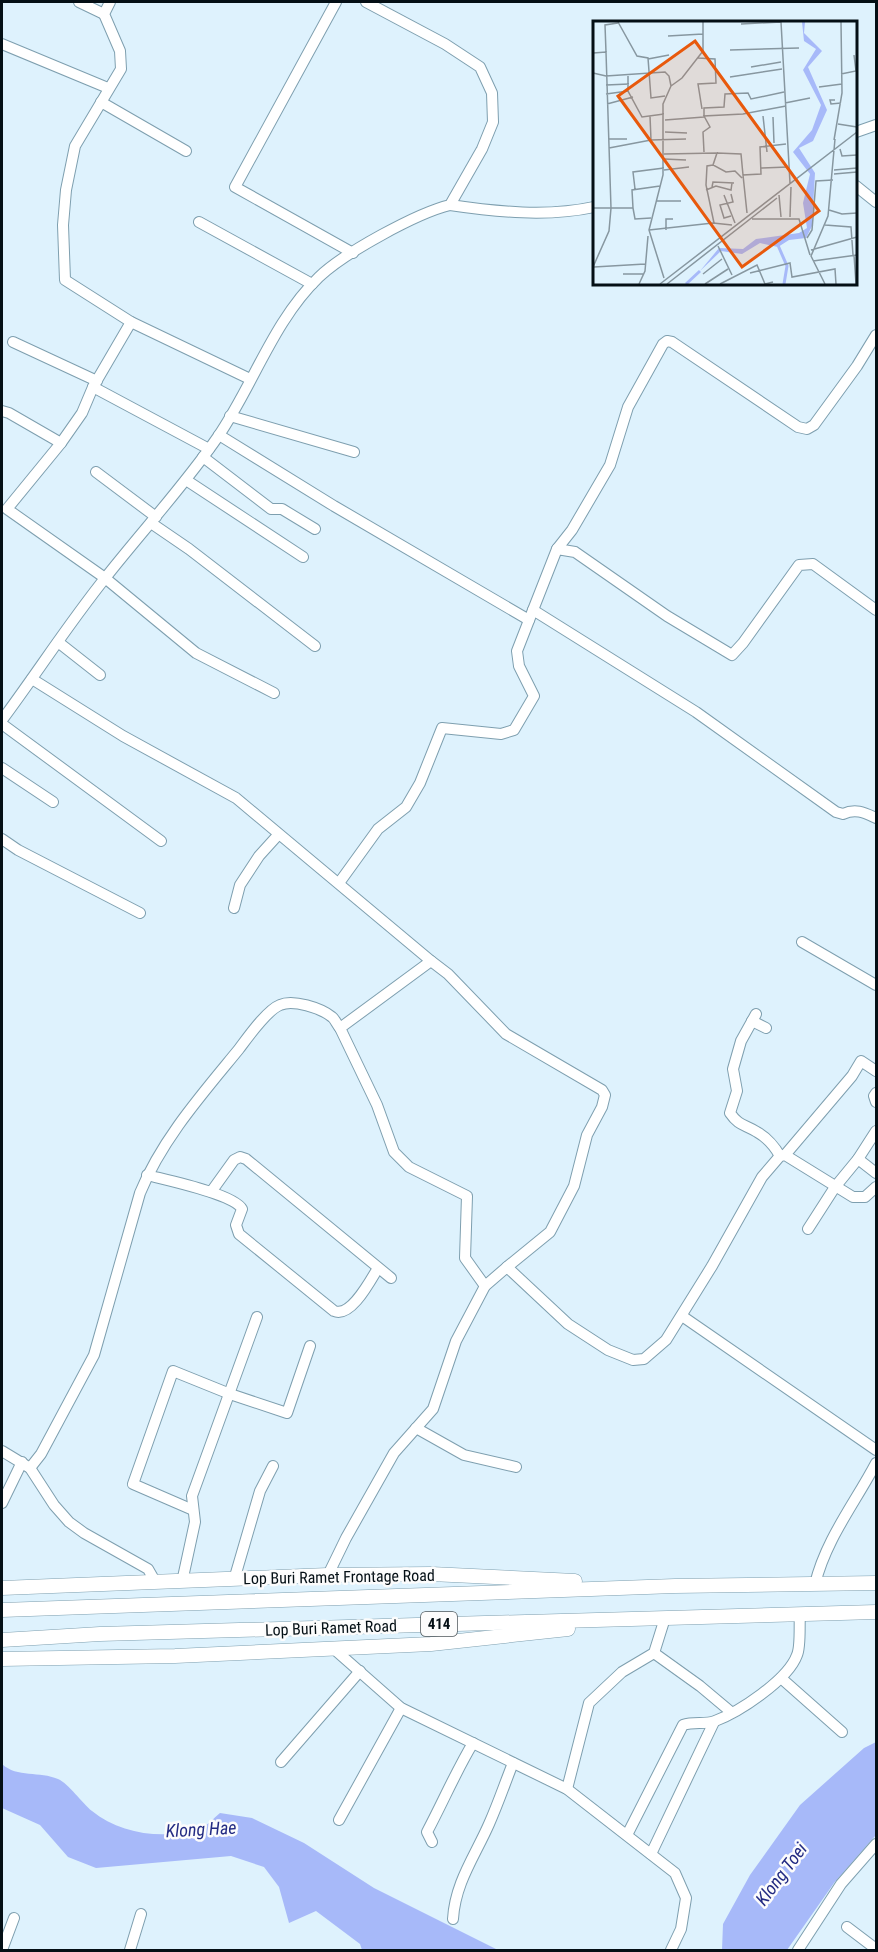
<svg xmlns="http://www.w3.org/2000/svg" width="878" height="1952" viewBox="0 0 878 1952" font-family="'Roboto Condensed',sans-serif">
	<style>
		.water { fill: #a7b9f9 }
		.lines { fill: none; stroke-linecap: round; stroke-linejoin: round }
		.minor-casing { stroke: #7e9faf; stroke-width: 12 }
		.major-casing { stroke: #7e9faf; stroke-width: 15 }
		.minor { stroke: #fff; stroke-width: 10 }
		.major { stroke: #fff; stroke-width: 14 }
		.labels { text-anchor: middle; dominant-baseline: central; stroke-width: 5; stroke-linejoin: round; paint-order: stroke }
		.shield { fill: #fcfcfc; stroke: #4e565a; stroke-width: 1.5 }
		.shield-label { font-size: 15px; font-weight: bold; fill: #040f15 }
		.street-label { font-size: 16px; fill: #040f15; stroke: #fcfcfc }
		.water-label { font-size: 18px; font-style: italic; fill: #232b83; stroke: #fcfcfc }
		.inset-river { fill: none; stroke: #a7b9f9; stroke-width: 3 }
		.inset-road { fill: none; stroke: #8797a0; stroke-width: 1.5 }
		.view { fill: #e8590c; fill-opacity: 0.15; stroke: #e8590c; stroke-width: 3 }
		.inset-edge { fill: none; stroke: #040f15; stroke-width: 3 }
	</style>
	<rect width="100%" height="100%" fill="#def2fd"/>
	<!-- water -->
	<g class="water">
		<path d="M876,1742V1835L834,1883L787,1950H722L723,1924L750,1875L800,1805L864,1748Z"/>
		<path d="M2,1764C17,1778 40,1771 58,1779C69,1784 82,1803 92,1811C120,1834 164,1840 198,1829C206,1827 214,1818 220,1813L252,1818L304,1843L374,1888L498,1950H362L360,1944L316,1911L289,1923L279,1887L264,1867L231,1856L96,1868L68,1857L40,1825L2,1808Z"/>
	</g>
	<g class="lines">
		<defs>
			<g id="minor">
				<path d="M79,2L104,14"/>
				<path d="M110,2L104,14L120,51L121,69L75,146L66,190L63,225L65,280L131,322L250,379"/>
				<path d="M336,2L235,187L353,253"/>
				<path d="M2,44L108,88"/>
				<path d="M101,102L186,151"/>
				<path d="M856,132L876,125"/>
				<path d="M856,186L876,202"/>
				<path d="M450,205C497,212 548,217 594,207"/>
				<path d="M199,222L312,284"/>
				<path d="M131,322L93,387L82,413L61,443L7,509L105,578L196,653L274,693"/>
				<path d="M13,342L97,381"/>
				<path d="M93,387L209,449"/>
				<path d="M2,411L9,413L61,443"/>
				<path d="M230,416L354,452"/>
				<path d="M219,435L334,506L529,620"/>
				<path d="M203,457L271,509H282L315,529"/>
				<path d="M96,472L156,517"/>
				<path d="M186,480L303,557"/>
				<path d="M151,523L189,549L315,646"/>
				<path d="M557,549L572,530L610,465L628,407L663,344L667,341L672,342L798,427L807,429L814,425L857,366L876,335"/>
				<path d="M533,610L557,549L575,552L667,616L732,655L743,643L799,565L813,564L876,610"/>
				<path d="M58,642L100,675"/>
				<path d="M32,679L123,736L236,798L431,961L340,1028L377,1105L394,1152L409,1167L467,1196L465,1258L485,1286"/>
				<path d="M2,720C37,673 69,623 106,577C143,530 183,487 217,438C253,386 273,321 319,277C344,253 417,213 450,205L482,149L493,122L492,93L480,67L445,44L366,2"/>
				<path d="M2,724L161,841"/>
				<path d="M2,768L53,802"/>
				<path d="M2,839L18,850L140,913"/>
				<path d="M339,883L378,829L406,807L420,783L442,728L501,734L514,730L534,696L519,666L517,651L533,610L696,712L836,812L843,814C856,808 865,813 876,818"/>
				<path d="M234,908L240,885L259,856L278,835"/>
				<path d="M802,942L876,985"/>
				<path d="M431,961L448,974L506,1034L602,1090L605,1095L602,1107L587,1135L574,1186L550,1232L507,1267"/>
				<path d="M756,1014L741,1041L733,1069L737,1091L730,1113C739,1126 744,1124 757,1132C766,1137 775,1147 780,1156"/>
				<path d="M752,1021L766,1028"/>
				<path d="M876,1093L874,1096L876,1102"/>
				<path d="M785,1155L852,1076L861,1061L876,1071"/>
				<path d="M858,1159L876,1173"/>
				<path d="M147,1175C166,1180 234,1194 242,1209L236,1225L239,1234L334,1311C351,1318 370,1281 378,1268"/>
				<path d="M211,1192L234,1160L240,1157L246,1159L391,1278"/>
				<path d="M808,1229L835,1187L858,1159L876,1131"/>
				<path d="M682,1316L876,1450"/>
				<path d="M416,1428L464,1455L516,1467"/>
				<path d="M2,1451L30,1468L54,1505L69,1522L84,1533L148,1569L156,1583"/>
				<path d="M30,1468L41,1454L94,1355L140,1193C162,1139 203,1093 239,1049C248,1037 267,1010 280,1005C293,999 321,1008 332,1017C335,1019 337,1025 340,1028"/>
				<path d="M2,1503L22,1462"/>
				<path d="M193,1510L133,1484L173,1371L230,1394L287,1413L310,1346"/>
				<path d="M328,1575L346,1538L394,1453L433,1409L456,1341L485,1286L507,1267L568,1324L608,1350L633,1360L644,1359L666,1340L712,1266L762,1177L780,1156L785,1155L853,1197H865L876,1187"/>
				<path d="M234,1580L260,1491L273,1466"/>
				<path d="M182,1582L195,1522L192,1496L257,1317"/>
				<path d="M815,1584C826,1539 855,1503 876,1463"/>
				<path d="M334,1649L401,1708L567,1789L675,1873L686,1898L681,1929L671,1950"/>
				<path d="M654,1653L700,1686L731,1712"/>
				<path d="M781,1678L842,1732"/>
				<path d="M281,1762L360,1671"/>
				<path d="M567,1789L589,1703L622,1672L654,1653L665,1618"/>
				<path d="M339,1820L401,1708"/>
				<path d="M627,1835L683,1725C694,1721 705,1725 715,1721C739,1712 788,1680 797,1655C801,1646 799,1625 800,1614"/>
				<path d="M432,1842L427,1832C443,1802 456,1771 473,1743"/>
				<path d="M651,1854L714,1722"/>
				<path d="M453,1919C455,1883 475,1856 489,1824C498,1804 505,1783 513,1763"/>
				<path d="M847,1927L876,1949"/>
				<path d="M2,1950L14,1918"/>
				<path d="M130,1950L141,1914"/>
				<path d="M798,1950L841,1884L876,1844"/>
			</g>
			<g id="major">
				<path d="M2,1588L328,1575L431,1574L575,1581"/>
				<path d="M2,1610L675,1586L876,1583"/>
				<path d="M2,1640L100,1634L876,1612"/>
				<path d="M2,1659L175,1656L431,1644L568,1629"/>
			</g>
		</defs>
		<!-- minor casing -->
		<use href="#minor" class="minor-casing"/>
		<!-- major casing -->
		<use href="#major" class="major-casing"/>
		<!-- minor -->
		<use href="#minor" class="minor"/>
		<!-- major -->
		<use href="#major" class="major"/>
	</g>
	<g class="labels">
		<!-- shield labels -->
		<rect class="shield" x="421" y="1612" width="36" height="24" rx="4.5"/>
		<g class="shield-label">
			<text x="439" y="1624">414</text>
		</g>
		<!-- street labels -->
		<g class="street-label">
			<text transform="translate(339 1577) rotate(-1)">Lop Buri Ramet Frontage Road</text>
			<text transform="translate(331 1628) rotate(-2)">Lop Buri Ramet Road</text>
		</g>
		<!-- water labels -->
		<g class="water-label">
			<text transform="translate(201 1829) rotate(-3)">Klong Hae</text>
			<text transform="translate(781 1874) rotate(-53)">Klong Toei</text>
		</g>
	</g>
	<!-- overview -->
	<g transform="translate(593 21)">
		<rect width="264" height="264" fill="#def2fd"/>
		<path d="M209,1H212L211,12L229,30L215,46L234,89L220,120L206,127L222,152L219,205L213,217L196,219L185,226L167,222L149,233L128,230L107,250L126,227L150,228L163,218L206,212L214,207L210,182L217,153L200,131L219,109L228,84L210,49L223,28L211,20Z" fill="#a7b9f9"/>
		<path class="inset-river" d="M184,222L194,245L191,263M93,263L107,250"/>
		<path class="inset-road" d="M25,1L44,35L55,37L58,77L72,75M188,1L197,162M148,3L188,1M75,15L110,13M137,29L206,27M13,31L12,4L25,2M0,32L13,31L18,187H40L42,198L58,197M105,37L122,38L123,62L105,63L109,88M55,38L76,34M158,46L188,41M0,52L13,55L72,51L76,55L78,65L70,83V154L56,209L71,257M248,53L263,50L261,34M35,55V70L49,96L71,93M137,56L189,48M13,64L36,63M78,65L89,57L110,30V1M226,66L249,63M13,73L35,70M242,79H237L238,83L248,82M192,82L217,77M14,83L40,76M57,95L58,119L93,118M111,95V87L131,86L132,73L155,72L158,78L191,71M170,95L174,131M180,96L181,122M72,99L111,96M245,103L264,106M72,111L94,112M16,118H34M241,119L249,72L248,1M16,127L58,119M247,128L249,135L264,134M111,131L110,111L117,106L111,95L150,93L193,85M124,132L148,133L150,154M71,133L124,132L120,144L133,151L142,150L149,157M71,138L93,139M120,144L114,145L113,164L121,202M168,147L195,146M71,149L96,146M241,149L264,147M241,153L264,151M119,166L120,161L141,162M42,168L40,151L71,147M113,169L123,165L138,169L139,162M138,173L140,181L127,184L131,197L138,195M131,174L142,202M186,174L188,196M63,180H88M0,187H18L16,210L0,246M40,187L39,169L67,165M236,189L249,193L264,192M154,192L150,154L168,153L167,126L193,123M197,196L198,166M159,198H206L217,234M232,204L258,206L260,234M56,209L120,202L139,204M73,209V198H80M214,217L219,209L223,160L240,159M125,225L139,254M218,229L264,216M261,234L263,263M220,240L264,234M1,246L52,243M157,252L197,242L199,256L242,248L243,263M30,253H51M110,253L129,238M46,263L52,250L55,215M67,263L264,111M74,263L184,177M112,263L135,248M127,263L164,244L172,263L180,261M232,263L218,235L235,195L242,118"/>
		<path class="view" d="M102,20L226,190L149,246L25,75Z"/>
		<rect width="264" height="264" class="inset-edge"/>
	</g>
	<!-- border -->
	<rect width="878" height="1952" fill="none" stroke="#040f15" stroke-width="6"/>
</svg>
